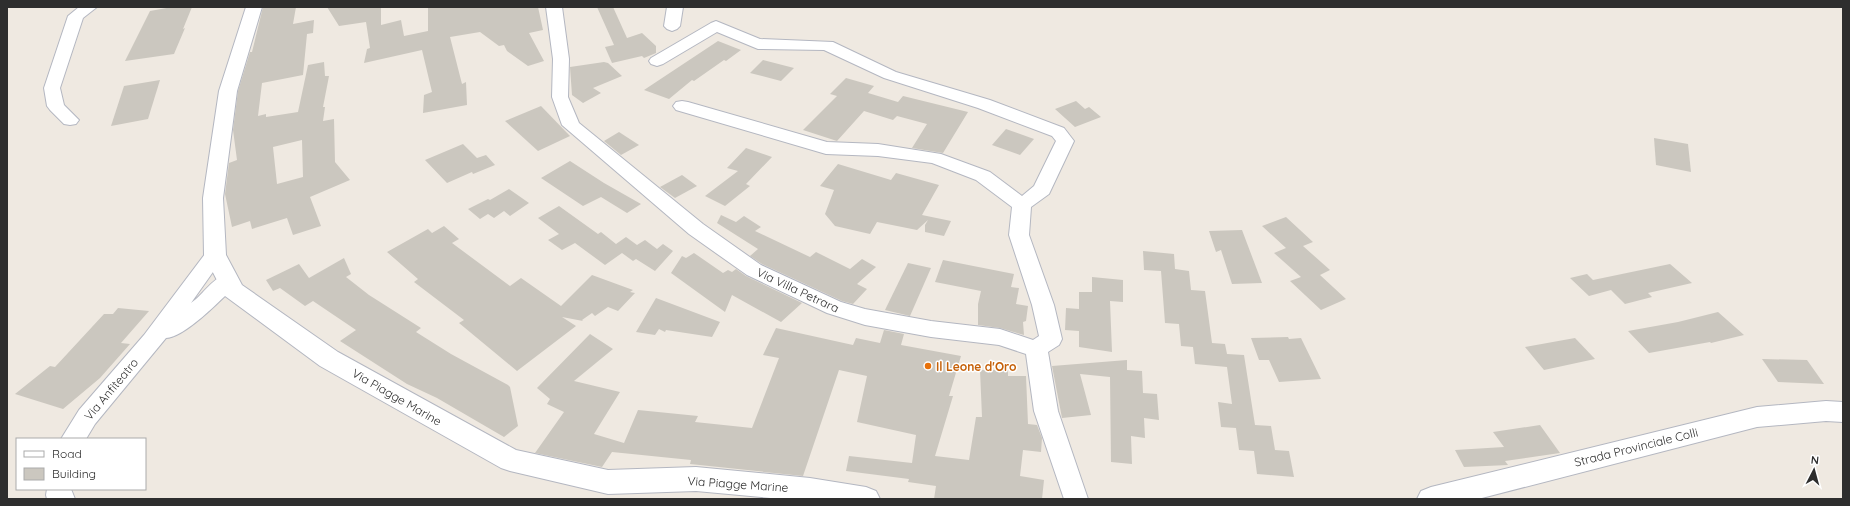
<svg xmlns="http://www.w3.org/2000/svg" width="1850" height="506" viewBox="0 0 1850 506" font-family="Quicksand,sans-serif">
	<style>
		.building { fill: #cbc7bf; fill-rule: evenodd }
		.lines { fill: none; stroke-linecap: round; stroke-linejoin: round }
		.street-casing { stroke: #b4b7c1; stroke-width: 2 }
		.secondary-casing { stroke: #b4b7c1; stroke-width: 2 }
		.street { fill: #fff; fill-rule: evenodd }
		.secondary { fill: #fff; fill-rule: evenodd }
		.food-dot { fill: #e8710a; stroke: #fff; stroke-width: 1.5 }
		.labels { text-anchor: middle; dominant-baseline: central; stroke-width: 3; stroke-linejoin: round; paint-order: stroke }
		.street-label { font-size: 12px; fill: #2e2e2e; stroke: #fff }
		.food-label { font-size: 12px; font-weight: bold; fill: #c56008; stroke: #fff; text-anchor: start }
	</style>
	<rect width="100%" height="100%" fill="#efe9e1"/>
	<!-- building -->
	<g class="building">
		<path d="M172,7H192L183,29L185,28L174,54L125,61L150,11Z"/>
		<path d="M263,7H296L293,24L314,20L313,33L307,34L303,75L262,83L258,116L266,114V117L298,112L308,65L324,62L325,76H329L323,107H325L323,121L334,119L335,162L350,180L310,197L321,226L293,235L287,218L252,229L250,221L232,227L225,194L229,163L237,160L233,130L238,91L250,52H252ZM302,140L303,177L277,184L273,147Z"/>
		<path d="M327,7H381V25L401,20L404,36L428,31V8L538,7L543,30L529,33L544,61L528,66L507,51L504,45L499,46L480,32L450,37L462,84L466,82L467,105L423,113L424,95L432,92L422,50L364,63L367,49L370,48L366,22L339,26Z"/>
		<path d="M597,7H613L627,38L642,33L656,46V53L644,58L642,56L612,63L605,47L614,45Z"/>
		<path d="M718,41L741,50L726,61L724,60L694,81L692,80L669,99L644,90Z"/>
		<path d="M763,60L794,68L781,81L750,73Z"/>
		<path d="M604,62L608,63L622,76L593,88L601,93L583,103L572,95L570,67Z"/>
		<path d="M846,78L874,86L868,93L898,102L903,96L968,112L943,153L912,148L927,124L897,116L893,120L864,111L837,141L803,130L837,96L830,94Z"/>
		<path d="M160,80L148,119L111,126L124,86Z"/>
		<path d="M1076,101L1085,109L1089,107L1101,117L1075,127L1055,109Z"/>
		<path d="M541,106L570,136L538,151L505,121Z"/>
		<path d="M1006,129L1034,139L1020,155L992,145Z"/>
		<path d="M619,132L639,145L621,155L604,141Z"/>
		<path d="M1654,138L1688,144L1691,172L1656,165Z"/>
		<path d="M463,144L477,158L486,155L495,165L473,174L472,172L447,183L425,160Z"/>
		<path d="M746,148L772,157L746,184L750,186L725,206L705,196L738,171L727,168Z"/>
		<path d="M570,161L604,183L641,204L627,213L601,197L583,206L541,178Z"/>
		<path d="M838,164L891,180L896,173L939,185L922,215L951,221L944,236L925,232V225L928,220L917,230L877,222L870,234L835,226L825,214L834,190L820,186Z"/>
		<path d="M682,175L697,186L675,198L660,187Z"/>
		<path d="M509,189L529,203L510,216L504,211L494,218L488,214L480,219L468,209L488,199L490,200Z"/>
		<path d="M559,206L598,234L601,232L616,244L626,237L637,245L645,240L657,249L663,244L673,251L655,271L636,259L633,261L622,253L605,265L575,243L562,250L548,240L559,234L538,218Z"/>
		<path d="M721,215L736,222L744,216L761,227L755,231L810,257L816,252L850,269L862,259L876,267L857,284L867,289L853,304L842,301L762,264L750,256L758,249L717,223Z"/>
		<path d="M1286,217L1313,242L1303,246L1330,270L1320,275L1346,299L1321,310L1290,281L1301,277L1274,253L1286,248L1262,226Z"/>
		<path d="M444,226L459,239L452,243L510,286L521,278L561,306L592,275L633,290L630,292L635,293L618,311L608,307L595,316L592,313L582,320L583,321L562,317L576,326L517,371L459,323L464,320L414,282L418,279L387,252L428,229L432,233Z"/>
		<path d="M1242,230L1262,283L1232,284L1221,250L1216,252L1209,231Z"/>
		<path d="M1143,251L1174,254L1175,269L1189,271L1191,290L1205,291L1212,343L1225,344L1227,354L1244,355L1255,425L1271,426L1275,450L1289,451L1294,477L1257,474L1254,451L1239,450L1236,428L1221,427L1218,402L1232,404L1227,367L1195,364L1193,347L1181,346L1179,324L1165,323L1161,271L1144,270Z"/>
		<path d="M694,253L723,273L728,270L732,272L736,269L746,276L802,303L781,322L732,295L725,312L671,273L682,256L686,258Z"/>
		<path d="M344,258L351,274L346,277L369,295L421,328L416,332L451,354L508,385L510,387L518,426L504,437L437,398L407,384L340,341L356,330L313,301L305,306L280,288L273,291L266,280L299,264L309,278Z"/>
		<path d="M943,260L1014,274L1011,287L1019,288L1016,304L1028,306L1026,321L1023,322L1024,335L1000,328L978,325V304L981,291L935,282Z"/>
		<path d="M908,263L931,268L910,316L885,310Z"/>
		<path d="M1670,264L1692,283L1648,293L1652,297L1625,304L1611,290L1589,296L1570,278L1587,274L1593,280Z"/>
		<path d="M1092,277L1123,280V302L1110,301L1112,352L1079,347V331L1065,330L1066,308L1079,309V292H1092Z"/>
		<path d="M656,298L720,322L712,337L666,330L665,332L659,329L655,335L636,332Z"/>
		<path d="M118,308L149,311L121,343L130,344L100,378L63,409L15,394L50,366L55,367L104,314H113Z"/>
		<path d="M1718,312L1744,335L1711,343L1710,342L1649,353L1628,331L1678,322Z"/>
		<path d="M776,328L853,345L856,338L880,343L884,330L904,334L901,345L961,356L949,396H953L935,456L969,460L976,417H982L980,370H1008V376H1026L1028,424L1037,425L1042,438L1041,452L1023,450L1020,476L1044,480L1042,499H934L936,486L908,482L909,479L846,471L849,456L912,463L916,435L857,422L867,376L839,370L803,476L690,464L691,460L612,452L602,467L535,453L564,412L547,404L550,399L537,388L590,334L613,349L574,381L620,392L594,434L624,443L638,410L698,416L695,422L752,428L779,358L763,355Z"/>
		<path d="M1288,337L1289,339L1301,338L1321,379L1279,382L1269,360H1259L1251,338Z"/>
		<path d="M1575,338L1595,359L1544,370L1525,347Z"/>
		<path d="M1762,359L1807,360L1824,384L1778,382Z"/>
		<path d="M1127,360V370L1142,371L1143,393L1157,394L1159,420L1144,418L1145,438L1131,436L1132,464L1111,462L1110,377L1080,374L1091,415L1062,418L1052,366Z"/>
		<path d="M1540,425L1560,453L1505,461L1508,465L1464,467L1455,450L1504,447L1493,432Z"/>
	</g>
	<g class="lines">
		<defs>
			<g id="street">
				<path d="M79,7H97L83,18L60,88L64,105L79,120L76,124L70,125L64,124L50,110L47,106L44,88L68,16Z"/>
				<path d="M546,7H562L569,59L568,97L579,123L703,224L761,265L841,302L865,309L931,321L1000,329L1033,340L1039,336L1032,305L1009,235L1012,207L976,180L932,163L878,156L826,154L676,110L673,106L676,102L682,101L688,102L827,142L878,144L941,154L990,172L1022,196L1034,186L1056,141L1052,136L978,108L884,78L824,50L758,49L717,32L663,64L657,66L651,64L649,61L651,58L711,23L716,21L760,39L833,42L896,72L990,100L1064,128L1074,141L1049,194L1031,207L1029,235L1054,305L1062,339L1059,345L1048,352L1058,411L1088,499H1064L1034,411L1026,354L999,345L931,337L865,325L827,313L747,275L689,234L562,125L552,97L553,59Z"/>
				<path d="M667,7H683L680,26L677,29L672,31L667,29L664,26Z"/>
				<path d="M215,248L222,250L225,255L191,303C205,294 216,270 235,276L238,281L235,286C222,299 184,338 166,338L95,424L86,439H61L79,410L144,335L208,250Z"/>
				<path d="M47,489H71L75,499H47L46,495Z"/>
			</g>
			<g id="secondary">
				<path d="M246,7H262L237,91L223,198L226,255L242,285L338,352L516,450L608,470L696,467L810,478L866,487L876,491L880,499H782L696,491L608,494L510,471L501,468L320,366L225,296L222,290L204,255L203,198L219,91Z"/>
				<path d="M1826,401L1843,402V422L1826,421L1757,427L1478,499H1417L1421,491L1431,487L1757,407Z"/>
			</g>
		</defs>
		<!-- street casing -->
		<use href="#street" class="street-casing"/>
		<!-- secondary casing -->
		<use href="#secondary" class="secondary-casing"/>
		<!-- street -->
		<use href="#street" class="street"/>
		<!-- secondary -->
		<use href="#secondary" class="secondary"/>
	</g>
	<!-- markers -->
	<circle class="food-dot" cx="928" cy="366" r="4"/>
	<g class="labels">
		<!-- street labels -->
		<g class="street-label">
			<text transform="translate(798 290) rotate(25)">Via Villa Petrara</text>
			<text transform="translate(111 389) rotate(-50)">Via Anfiteatro</text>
			<text transform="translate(397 397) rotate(30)">Via Piagge Marine</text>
			<text transform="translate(1636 447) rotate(-14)">Strada Provinciale Colli</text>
			<text transform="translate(738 484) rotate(4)">Via Piagge Marine</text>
		</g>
		<!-- food labels -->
		<g class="food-label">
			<text x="936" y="366">Il Leone d'Oro</text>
		</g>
	</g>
	<!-- border -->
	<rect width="1850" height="506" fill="none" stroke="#2e2e2e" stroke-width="16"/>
	<!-- legend -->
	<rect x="16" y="438" width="130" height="52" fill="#ffffff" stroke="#ababab"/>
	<rect x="24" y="451" width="20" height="6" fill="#ffffff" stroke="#ababab"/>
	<text x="52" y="458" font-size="12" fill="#2e2e2e">Road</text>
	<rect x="24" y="468" width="20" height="12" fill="#cbc7bf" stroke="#ababab"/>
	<text x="52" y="478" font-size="12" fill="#2e2e2e">Building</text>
	<!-- north arrow -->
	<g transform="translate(1814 470) rotate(6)" stroke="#ffffff" stroke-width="3" paint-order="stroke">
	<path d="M0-3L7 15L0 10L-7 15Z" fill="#2e2e2e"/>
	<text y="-6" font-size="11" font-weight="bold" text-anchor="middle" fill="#2e2e2e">N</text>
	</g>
</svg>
